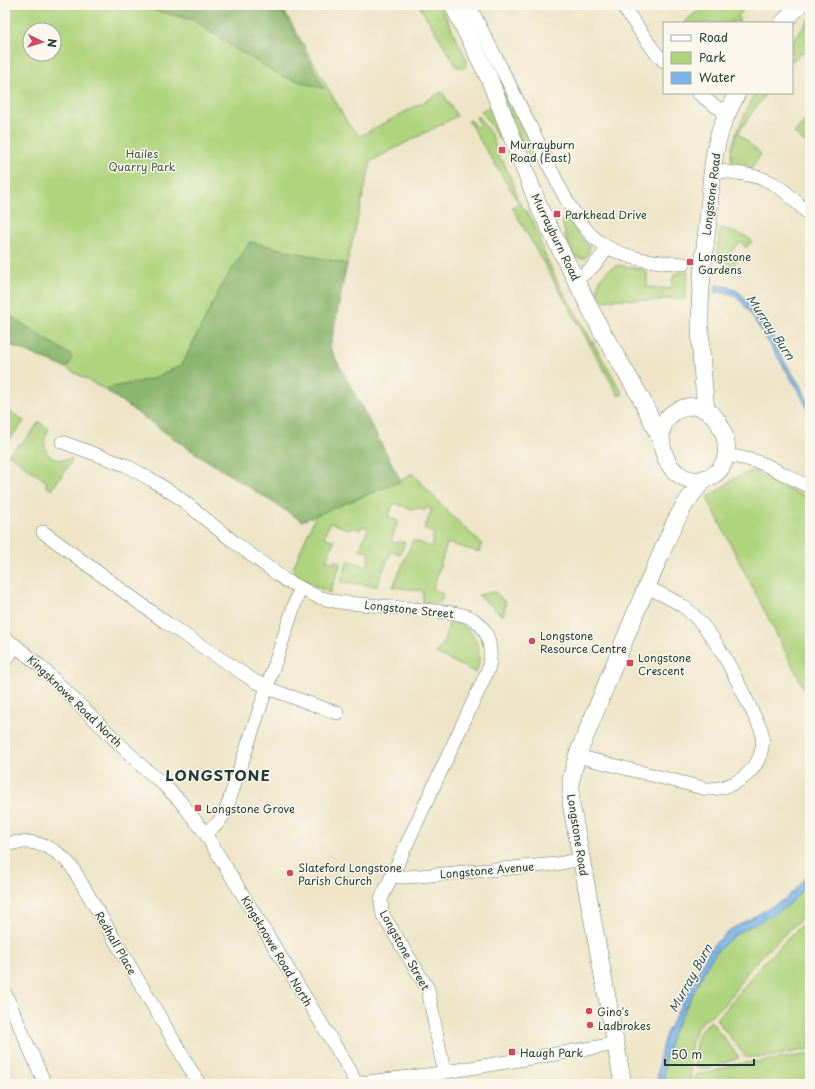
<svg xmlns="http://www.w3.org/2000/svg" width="815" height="1089" viewBox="0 0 815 1089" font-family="'Playpen Sans',sans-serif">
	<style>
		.green { fill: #afd47e; stroke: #678859; fill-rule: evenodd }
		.forest { fill: #8bb66d; stroke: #557a50 }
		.water { fill: #7bb4ec; stroke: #4d7890 }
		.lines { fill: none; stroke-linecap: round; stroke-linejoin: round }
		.minor-casing { stroke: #677867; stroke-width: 14 }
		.tertiary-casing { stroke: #677867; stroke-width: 18 }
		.minor { stroke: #fff; stroke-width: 13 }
		.tertiary { stroke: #fff; stroke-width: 17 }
		.poi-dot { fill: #d1495b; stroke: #fbf7ec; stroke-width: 1.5 }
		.labels { text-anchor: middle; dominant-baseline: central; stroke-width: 3; stroke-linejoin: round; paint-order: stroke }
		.poi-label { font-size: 11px; fill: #1f3d34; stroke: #fbf7ec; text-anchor: start }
		.park-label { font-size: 11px; fill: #3c5b43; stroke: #fbf7ec }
		.street-label { font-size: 11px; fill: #1f3d34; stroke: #fbf7ec }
		.water-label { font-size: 12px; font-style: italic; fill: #365b62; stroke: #fbf7ec }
		.district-label { font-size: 15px; font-weight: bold; letter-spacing: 1px; fill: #1f3d34; stroke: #fbf7ec }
	</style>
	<rect width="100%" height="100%" fill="#fbf7ec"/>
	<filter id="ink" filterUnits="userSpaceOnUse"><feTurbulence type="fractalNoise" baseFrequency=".025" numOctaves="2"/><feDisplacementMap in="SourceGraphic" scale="8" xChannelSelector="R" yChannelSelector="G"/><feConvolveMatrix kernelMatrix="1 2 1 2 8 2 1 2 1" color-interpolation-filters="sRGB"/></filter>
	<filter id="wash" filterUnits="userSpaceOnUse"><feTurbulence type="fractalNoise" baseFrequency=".012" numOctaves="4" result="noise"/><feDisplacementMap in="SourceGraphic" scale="16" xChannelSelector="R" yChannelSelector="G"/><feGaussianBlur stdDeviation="0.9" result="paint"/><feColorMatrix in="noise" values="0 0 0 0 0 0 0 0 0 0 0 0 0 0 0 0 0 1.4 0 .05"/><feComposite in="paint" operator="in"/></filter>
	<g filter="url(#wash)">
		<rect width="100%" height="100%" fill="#eee5c7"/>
		<!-- green -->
		<g class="green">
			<path d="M5,5H261L285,12L348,124L360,136L442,92L457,116L371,161L347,264L250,242L222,285L182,365L152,379L104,389L66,368L70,364L22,323L5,313ZM30,30H54V54H30Z"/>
			<path d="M419,5H440L467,60L466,66L464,68L457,67L455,64Z"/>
			<path d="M462,5L541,160L534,163L523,145Z"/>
			<path d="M705,5H746L738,17L740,19L738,21L741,23L733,21L732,23H683Z"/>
			<path d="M810,18V57L809,59L801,52L792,62V43Z"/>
			<path d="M755,93H766L738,133L761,154L751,169L735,167C733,163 731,159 731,155C731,142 748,106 755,93Z"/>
			<path d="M493,105L499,121L500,140L481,111Z"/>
			<path d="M810,115V148L794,133Z"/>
			<path d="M478,116L492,136L500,159L503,161L514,185L517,199L533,221L544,253L558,283L623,394L619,396L512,207L519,203L468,121L471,120L476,128L480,125L476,117Z"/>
			<path d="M566,217L578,234L589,246V252L585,258C567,262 565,231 562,220Z"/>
			<path d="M720,227L747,237L752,241L746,248L740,242L730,253L737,260L732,266L717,256Z"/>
			<path d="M619,265L645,270L647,274V287L671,289C673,275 672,271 688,272L685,299H661L660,301L618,299L605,301C588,290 604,268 619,265Z"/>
			<path d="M5,408L24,421L5,446Z"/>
			<path d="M39,422L49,429C37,448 51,466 72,458V461L51,490L45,485L47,482L8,454L28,437Z"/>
			<path d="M751,471L757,473L780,487L808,497L810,494V700L707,498L735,478Z"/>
			<path d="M412,473L449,513L482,544L479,552L447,543L433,589L442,593C446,606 431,604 423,603V591L393,587L413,540L431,547L434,540L432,539L434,533L424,529L432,509L426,507L424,511L419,508L411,509L394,503L388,517L398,521L391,541L397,543L399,541L405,543L400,554L391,551L377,586L341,582L348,560L367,567L369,559L368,558L370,553L360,549L368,529L362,526L360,530L355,528L347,529L330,522L324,537L334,541L326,560L333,563L334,560L341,563L330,593L296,576L293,568L316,515L401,481Z"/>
			<path d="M495,592L506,603L503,616L478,595Z"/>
			<path d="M450,621C475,625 485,651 476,673L436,653L443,644Z"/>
			<path d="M810,882V911C789,931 765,950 747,973C739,983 733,994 726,1003C717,1013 702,1018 696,1030C688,1043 691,1068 691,1084H664L665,1060L672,1034L709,962L718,950L736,934L759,921Z"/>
			<path d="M810,917V1049L767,1057H746L716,1019L727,1008L763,963Z"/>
			<path d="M711,1021L739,1058L709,1068H698L695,1064C695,1045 694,1033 711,1021Z"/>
			<path d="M810,1054V1084H695L696,1074L709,1073L735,1064L764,1061Z"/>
		</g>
		<!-- forest -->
		<g class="forest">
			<path d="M131,5H257L284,13L324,89L281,76L234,48L193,20Z"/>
			<path d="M250,242L347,264L330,348L401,481L302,521L186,447L104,389L152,379L182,365L222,285Z"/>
			<path d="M5,313L71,355C72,361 70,364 66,368L5,343Z"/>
		</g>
		<!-- water -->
		<g class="water">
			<path d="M716,285L728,287L739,292L755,309L761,320L771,332L781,356L803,390L810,407V415L800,393L749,311L739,299L732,294L715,292Z"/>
			<path d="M810,872V882L786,907L736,934L718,950L709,962L672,1034L665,1060L664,1084H657C658,1067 660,1050 666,1034L711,947L732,929L785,899L794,891Z"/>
		</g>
	</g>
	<g filter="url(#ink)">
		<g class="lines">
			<defs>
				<g id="minor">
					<path d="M469,5C492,50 515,95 537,140C552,170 573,224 601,243C628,261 653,261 684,264"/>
					<path d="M622,5L655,52L664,61"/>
					<path d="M698,93L712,104L727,113"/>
					<path d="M713,170C731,173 759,174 774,184C788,192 799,205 810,215"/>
					<path d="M576,279C590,271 600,261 607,247"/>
					<path d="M62,442L125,465L152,480L177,496L234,542L285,580L318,597L338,602L445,612C454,613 464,614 473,619C490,629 493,652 488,670L381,899L382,910L383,915L428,989L444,1072"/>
					<path d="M727,455C741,458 757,460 770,467C784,474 796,481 810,487"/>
					<path d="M43,532L168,624L256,682L268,686"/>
					<path d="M5,638L16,646L40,666L143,767L163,784L180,801L205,833L351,1072L355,1083"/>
					<path d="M5,661L16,646"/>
					<path d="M267,688L337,713"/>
					<path d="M577,756L707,789C739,790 770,763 761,729C741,691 719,633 684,607C673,599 659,593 646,587"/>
					<path d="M205,833L217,824L225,813L300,588"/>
					<path d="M5,845C32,837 55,846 72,867L199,1084"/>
					<path d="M392,874L399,877H408L557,864L581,859"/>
					<path d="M5,993L45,1084"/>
					<path d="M352,1084L434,1074L616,1044"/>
				</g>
				<g id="tertiary">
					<path d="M453,5L489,78L540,209L601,330L641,398L662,442"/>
					<path d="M783,23L799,5"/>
					<path d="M691,406C705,407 714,413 720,425C747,477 683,502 665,456C655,430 664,411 691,406Z"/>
					<path d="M706,410C702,369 698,329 701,288C703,266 705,244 708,222C711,190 711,156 722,126C726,115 732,104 737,93"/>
					<path d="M623,1084L571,803V780L577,756C603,694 627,631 654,570C669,536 679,505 706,478"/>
				</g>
			</defs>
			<!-- minor casing -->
			<use href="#minor" class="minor-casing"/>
			<!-- tertiary casing -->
			<use href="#tertiary" class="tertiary-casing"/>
			<!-- minor -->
			<use href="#minor" class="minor"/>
			<!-- tertiary -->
			<use href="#tertiary" class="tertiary"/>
		</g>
	</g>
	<!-- markers -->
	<g class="poi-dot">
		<rect x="498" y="146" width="8" height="8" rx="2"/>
		<rect x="553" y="210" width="8" height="8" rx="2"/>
		<rect x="686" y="258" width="8" height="8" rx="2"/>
		<circle cx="532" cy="641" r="4"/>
		<rect x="626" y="659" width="8" height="8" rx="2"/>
		<rect x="194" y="804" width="8" height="8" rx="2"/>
		<circle cx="290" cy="873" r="4"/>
		<circle cx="589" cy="1011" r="4"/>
		<circle cx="590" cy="1025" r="4"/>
		<rect x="508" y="1048" width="8" height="8" rx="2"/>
	</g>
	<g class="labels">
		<!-- poi labels -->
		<g class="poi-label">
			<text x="510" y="144">Murrayburn<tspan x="510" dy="13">Road (East)</tspan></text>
			<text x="565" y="214">Parkhead Drive</text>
			<text x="698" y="256">Longstone<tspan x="698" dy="13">Gardens</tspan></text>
			<text x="540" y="635">Longstone<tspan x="540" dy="13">Resource Centre</tspan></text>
			<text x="638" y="657">Longstone<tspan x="638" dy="13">Crescent</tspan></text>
			<text x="206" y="808">Longstone Grove</text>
			<text x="298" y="867">Slateford Longstone<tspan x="298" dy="13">Parish Church</tspan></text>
			<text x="597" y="1011">Gino's</text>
			<text x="598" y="1025">Ladbrokes</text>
			<text x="520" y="1052">Haugh Park</text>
		</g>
		<!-- park labels -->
		<g class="park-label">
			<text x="142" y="153">Hailes<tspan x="142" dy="13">Quarry Park</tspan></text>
		</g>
		<!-- street labels -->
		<g class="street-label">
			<text transform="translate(711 194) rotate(-83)">Longstone Road</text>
			<text transform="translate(556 237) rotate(64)">Murrayburn Road</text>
			<text transform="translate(409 609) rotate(6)">Longstone Street</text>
			<text transform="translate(75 701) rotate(44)">Kingsknowe Road North</text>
			<text transform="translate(578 835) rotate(81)">Longstone Road</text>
			<text transform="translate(487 870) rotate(-5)">Longstone Avenue</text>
			<text transform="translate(116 943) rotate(60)">Redhall Place</text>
			<text transform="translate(405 950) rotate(61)">Longstone Street</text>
			<text transform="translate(277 951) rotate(59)">Kingsknowe Road North</text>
		</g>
		<!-- water labels -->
		<g class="water-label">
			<text transform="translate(771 327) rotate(56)">Murray Burn</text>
			<text transform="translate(690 978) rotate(-61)">Murray Burn</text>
		</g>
		<!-- district labels -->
		<g class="district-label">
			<text x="218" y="774">LONGSTONE</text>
		</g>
	</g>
	<!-- margin -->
	<rect width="815" height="1089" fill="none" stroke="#fbf7ec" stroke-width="20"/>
	<!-- legend -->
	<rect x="663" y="22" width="130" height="72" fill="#fbf7ec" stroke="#a3ada2"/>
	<rect x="671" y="35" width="20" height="6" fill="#ffffff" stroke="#a3ada2"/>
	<text x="699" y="42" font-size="12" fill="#1f3d34">Road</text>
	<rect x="671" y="52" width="20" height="12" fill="#afd47e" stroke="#a3ada2"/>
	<text x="699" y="62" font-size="12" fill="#1f3d34">Park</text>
	<rect x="671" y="72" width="20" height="12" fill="#7bb4ec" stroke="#a3ada2"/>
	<text x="699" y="82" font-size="12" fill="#1f3d34">Water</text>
	<!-- north arrow -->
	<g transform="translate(42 42) rotate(95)"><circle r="19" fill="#fbf7ec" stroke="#a3ada2"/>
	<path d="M0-3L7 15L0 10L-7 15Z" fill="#d1495b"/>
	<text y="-6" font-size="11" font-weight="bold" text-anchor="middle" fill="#1f3d34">N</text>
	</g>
	<!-- scale -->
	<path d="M665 1059v6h89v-6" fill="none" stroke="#1f3d34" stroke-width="2"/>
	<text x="671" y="1059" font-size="12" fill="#1f3d34" stroke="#fbf7ec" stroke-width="3" paint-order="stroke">50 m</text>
</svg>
